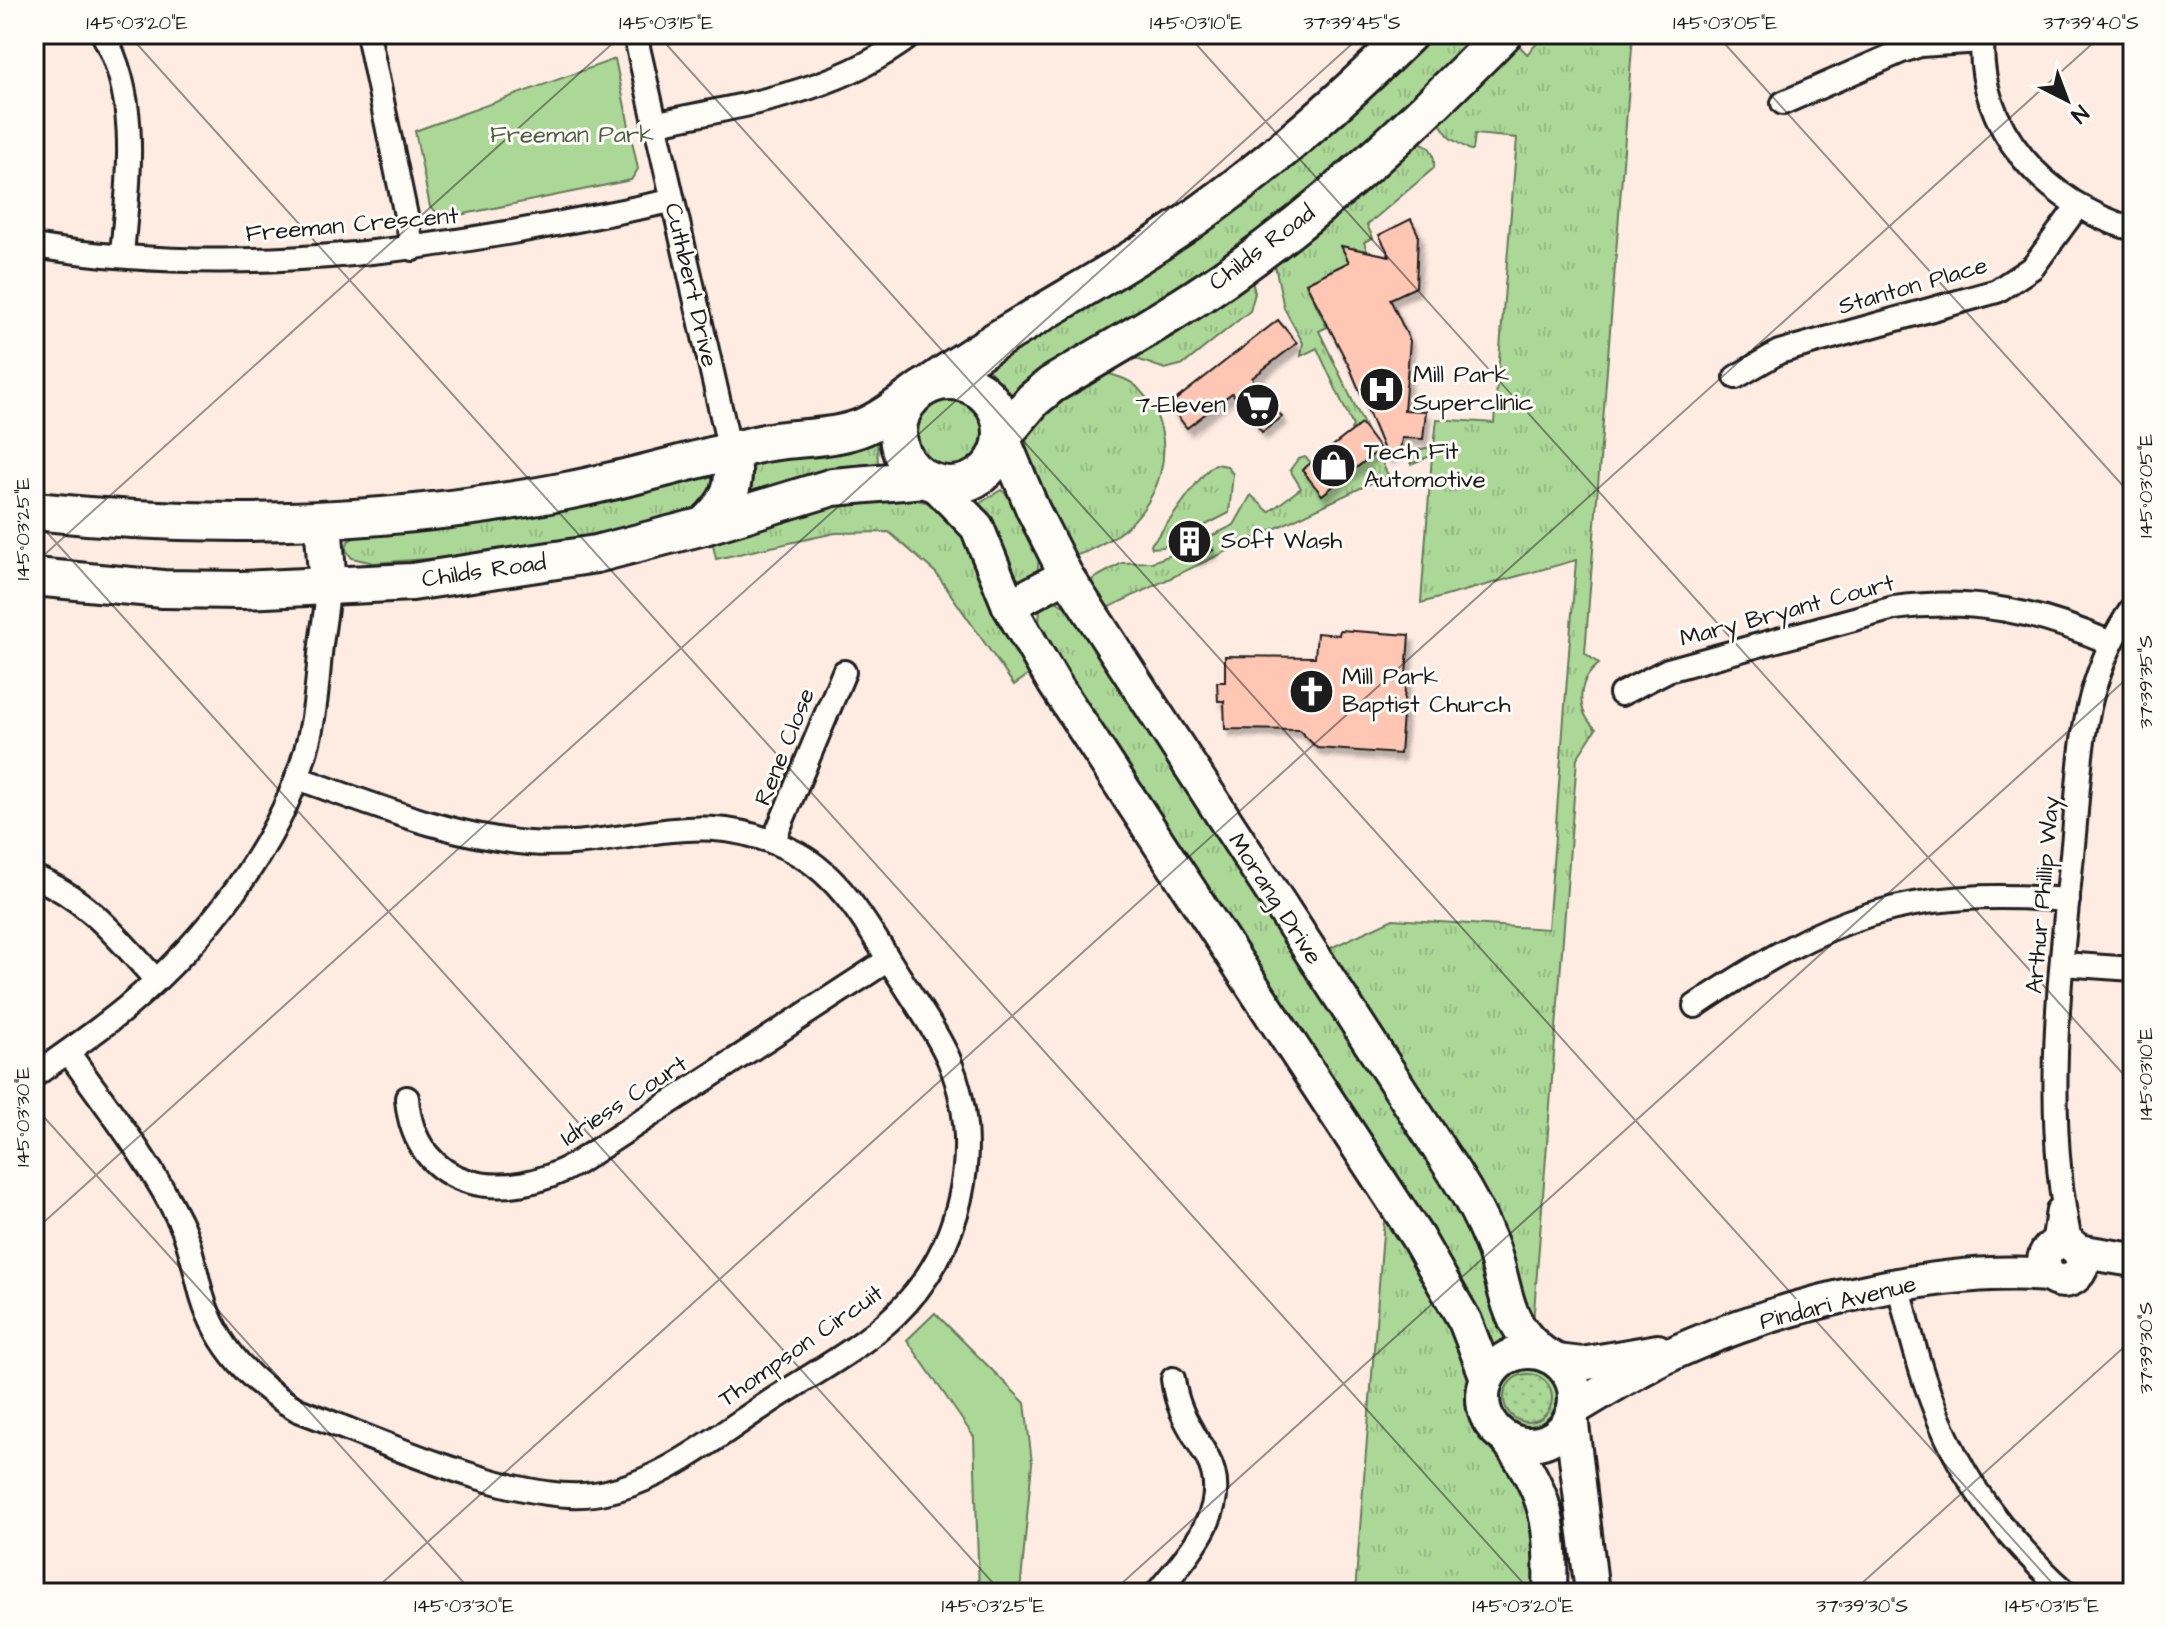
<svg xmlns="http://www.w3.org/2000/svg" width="2167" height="1627" viewBox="0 0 2167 1627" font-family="'Architects Daughter',sans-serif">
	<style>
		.grass { fill: url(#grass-tufts); stroke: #647a5a; stroke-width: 2 }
		.park { fill: #acd897; stroke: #647a5a; stroke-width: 2 }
		.garden { fill: url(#garden-dots); stroke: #647a5a; stroke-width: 2 }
		.building { fill: #ffc7b3; stroke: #1c1c1c; stroke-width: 2; filter: url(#shadow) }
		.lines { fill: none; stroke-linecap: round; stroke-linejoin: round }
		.street-casing { stroke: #1c1c1c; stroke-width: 28 }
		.secondary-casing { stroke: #1c1c1c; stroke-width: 38 }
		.primary-casing { stroke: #1c1c1c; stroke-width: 42 }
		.street { stroke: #fdfcf7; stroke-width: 22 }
		.secondary { stroke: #fdfcf7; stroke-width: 32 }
		.primary { stroke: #fdfcf7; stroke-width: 36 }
		.ticks { fill: none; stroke: #1c1c1c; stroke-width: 2; stroke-opacity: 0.45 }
		.labels { text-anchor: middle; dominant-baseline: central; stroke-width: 6; stroke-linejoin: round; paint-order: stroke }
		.park-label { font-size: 24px; fill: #4e5e47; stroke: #fdfcf7 }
		.street-label { font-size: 24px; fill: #1c1c1c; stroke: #fdfcf7 }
		.poi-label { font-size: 24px; fill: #1c1c1c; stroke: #fdfcf7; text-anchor: start }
		.neatline { fill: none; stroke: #1c1c1c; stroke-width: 3 }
		.ticks-label { font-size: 20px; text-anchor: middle; fill: #1c1c1c }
	</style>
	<defs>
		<pattern id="grass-tufts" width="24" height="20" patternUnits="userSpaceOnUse" patternTransform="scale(2)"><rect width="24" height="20" fill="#acd897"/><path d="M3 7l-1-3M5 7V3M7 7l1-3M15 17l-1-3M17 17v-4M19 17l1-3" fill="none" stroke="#93b982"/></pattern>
		<pattern id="garden-dots" width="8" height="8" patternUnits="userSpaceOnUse" patternTransform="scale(2)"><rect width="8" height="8" fill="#acd897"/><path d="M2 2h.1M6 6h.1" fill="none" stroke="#93b982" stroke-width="1.8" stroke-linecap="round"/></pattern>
		<filter id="shadow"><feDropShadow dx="4.5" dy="7" stdDeviation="2" flood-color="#0004"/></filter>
	</defs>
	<rect width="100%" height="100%" fill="#feece3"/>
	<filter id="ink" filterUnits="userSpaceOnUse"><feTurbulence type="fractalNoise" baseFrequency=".0125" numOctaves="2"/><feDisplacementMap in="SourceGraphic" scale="16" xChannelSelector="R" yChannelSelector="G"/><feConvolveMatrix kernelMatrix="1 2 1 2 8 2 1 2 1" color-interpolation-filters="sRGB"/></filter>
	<g filter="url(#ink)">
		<!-- grass -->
		<g class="grass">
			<path d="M1424,34H1480L1282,222L1014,397L984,365Z"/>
			<path d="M1546,34H1633L1585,653L1599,664C1577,681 1575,710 1596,729L1577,758L1533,1324L1322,952L1393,919L1548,929L1576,560L1421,603L1432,455L1411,464L1410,452L1434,446L1437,419L1494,423L1517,138L1475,134L1473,150H1470L1450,138L1439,122L1513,39L1527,54Z"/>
			<path d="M1418,142C1432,145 1435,155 1434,168L1367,225L1373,238L1364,242L1367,251L1360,255L1344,252L1349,262L1306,283L1327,327L1319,331L1388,475L1101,611L1089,586L1093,579L1122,563L1152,562L1190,548L1196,559L1212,551L1207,538L1234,525L1251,495L1269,512L1301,488L1290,470L1298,459L1305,457L1312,463L1322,495L1371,456L1351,429L1353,426L1317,348L1301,356L1303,343L1284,308L1273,256Z"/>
			<path d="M1250,273L1255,293L1250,311L1184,364L1165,369L1125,355Z"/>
			<path d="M1099,371C1111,375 1129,378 1138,388C1186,437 1161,513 1105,542C1094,548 1083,555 1071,556C1055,530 1010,445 1033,418C1050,400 1079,385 1099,371Z"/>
			<circle cx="950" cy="433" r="33"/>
			<path d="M877,438L878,466L736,503L754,459Z"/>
			<path d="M1216,464L1227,466L1233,474L1229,513L1163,547L1152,548L1151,544C1167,528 1203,468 1216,464Z"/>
			<path d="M718,471L713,503L668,525L478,555L374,563L352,558L346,550L348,541L363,533Z"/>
			<path d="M1001,490L1010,497L1039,557L1037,576L1027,582L1013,577L977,505Z"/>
			<path d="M899,497L926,502L952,513L1034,671L1014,685L936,573L889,532L835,533L716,559L711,535L805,506Z"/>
			<path d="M1052,599L1069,609L1460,1203L1510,1340L1490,1347L1102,737L1039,627L1040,605Z"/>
			<path d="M1385,1208L1451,1321L1467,1370L1472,1419L1520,1481L1535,1532L1534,1593H1355Z"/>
			<circle cx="1529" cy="1397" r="32"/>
		</g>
		<!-- park -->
		<g class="park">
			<path d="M615,59L638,169L631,180L445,218L430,207L415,131Z"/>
			<path d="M935,1313L1025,1403L1032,1463L1020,1593H979L974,1437L907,1340Z"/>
		</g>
		<!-- garden -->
		<circle class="garden" cx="1528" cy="1398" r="24"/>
		<!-- building -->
		<g class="building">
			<path d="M1411,219L1418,234L1416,287L1390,299L1410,341L1404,410L1426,411L1423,439L1402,438L1400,450L1387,457L1350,368L1306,283L1349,262L1341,246L1390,256L1379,235Z"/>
			<path d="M1278,320L1297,343L1252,378L1282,417L1262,432L1232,393L1187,428L1169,405Z"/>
			<path d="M1361,424L1380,449L1322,495L1302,470Z"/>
			<path d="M1201,526L1213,550L1195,559L1184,534Z"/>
			<path d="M1340,630L1409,635L1400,754L1317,748L1299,730L1225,729L1224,701H1218L1217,682H1225V656L1315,657L1317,633L1339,635Z"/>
		</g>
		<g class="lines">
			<defs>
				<g id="street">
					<path d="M103,34C141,101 128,182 122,255"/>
					<path d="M368,34L413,249"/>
					<path d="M635,34L730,451"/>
					<path d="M1983,34C1974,128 2048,205 2133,229"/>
					<path d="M1783,103L1902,51L1920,45L1982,41"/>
					<path d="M654,124C746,104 837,93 913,34"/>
					<path d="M34,246C256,282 455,246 671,201"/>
					<path d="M1736,377L1779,352L1997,291L2033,267L2077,207"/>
					<path d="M1621,694L1668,670L1894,608C1972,597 2039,612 2111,643"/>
					<path d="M773,842L844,672"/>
					<path d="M34,877C86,897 120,940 156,980"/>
					<path d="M2062,964L2133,969"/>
					<path d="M1695,1006C1830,916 1903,887 2068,900"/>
					<path d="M68,1052C106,1106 150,1161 179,1220C191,1244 195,1271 202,1296C217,1347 253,1385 298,1410C375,1438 516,1505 594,1494C659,1485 714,1438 768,1403C810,1375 859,1350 895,1315C962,1250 985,1147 949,1060C937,1032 917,1005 901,979C873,936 845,880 798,854C700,799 629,851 528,843C448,836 372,804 297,778"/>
					<path d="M34,1076C65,1053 97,1032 127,1007C204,941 278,849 306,750C315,718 317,687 320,654C322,631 327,610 328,587"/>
					<path d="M407,1098C414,1193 508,1204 577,1163L888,960"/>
					<path d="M2071,1245C2042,1115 2060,977 2073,845C2078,796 2079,743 2092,695C2101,663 2114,634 2133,607"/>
					<path d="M2053,1246L2058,1210"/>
					<path d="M1899,1287C1931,1422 1961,1497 2067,1593"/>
					<path d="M1157,1593C1186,1556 1235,1508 1207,1457C1192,1430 1177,1412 1173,1379"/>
				</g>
				<g id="secondary">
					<path d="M1003,438L1033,510L1066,575L1454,1172C1468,1194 1481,1218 1491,1243C1509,1291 1501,1322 1547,1356"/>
					<path d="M935,484L977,527L1009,606L1054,683L1417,1237L1465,1321L1487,1378"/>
					<path d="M1009,606L1066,575"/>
					<circle cx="2063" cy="1262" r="19"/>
					<path d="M2078,1251L2133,1260"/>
					<circle cx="1529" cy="1398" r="46"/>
					<path d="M1557,1361L1582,1364L1658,1351"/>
					<path d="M1574,1409C1612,1386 1651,1362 1692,1345C1790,1303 1943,1266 2048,1275"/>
					<path d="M1571,1416L1592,1593"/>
					<path d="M1506,1438C1548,1493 1552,1525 1550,1593"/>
				</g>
				<g id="primary">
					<circle cx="950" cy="433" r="52"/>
					<path d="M929,385C1001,333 1082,292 1156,244C1248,184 1331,111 1409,34"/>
					<path d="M1003,436L1033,400L1051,385C1116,346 1182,310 1243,265C1337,197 1421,117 1503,34"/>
					<path d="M34,511C213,530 389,525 566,491C629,479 692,460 755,445C786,437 820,440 851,431C874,425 894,409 914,395"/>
					<path d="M323,521L328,587"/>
					<path d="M704,526C728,503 739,486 730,451"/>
					<path d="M34,577L163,589L242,590L412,582L596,554L704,526L833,487L925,479"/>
				</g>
			</defs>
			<!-- street casing -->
			<use href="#street" class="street-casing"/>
			<!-- secondary casing -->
			<use href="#secondary" class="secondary-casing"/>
			<!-- primary casing -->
			<use href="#primary" class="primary-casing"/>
			<!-- street -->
			<use href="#street" class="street"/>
			<!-- secondary -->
			<use href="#secondary" class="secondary"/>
			<!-- primary -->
			<use href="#primary" class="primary"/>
		</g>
	</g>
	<!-- ticks -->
	<path class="ticks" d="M128,34L1532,1593M657,34L2061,1593M1187,34L2133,1085M1716,34L2133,497M34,518L1002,1593M34,564L623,34M34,1106L473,1593M34,1231L1363,34M371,1593L2103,34M1111,1593L2133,673M1851,1593L2133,1339"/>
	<!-- icons -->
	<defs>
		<symbol id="hospital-disc" viewBox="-11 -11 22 22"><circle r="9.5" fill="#1c1c1c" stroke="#fdfcf7"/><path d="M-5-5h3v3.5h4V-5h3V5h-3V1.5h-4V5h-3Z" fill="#fff"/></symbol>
		<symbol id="supermarket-disc" viewBox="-11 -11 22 22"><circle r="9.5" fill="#1c1c1c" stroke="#fdfcf7"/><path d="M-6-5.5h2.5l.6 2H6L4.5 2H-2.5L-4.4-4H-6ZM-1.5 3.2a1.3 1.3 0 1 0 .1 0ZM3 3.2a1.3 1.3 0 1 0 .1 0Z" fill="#fff"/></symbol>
		<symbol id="shop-disc" viewBox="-11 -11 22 22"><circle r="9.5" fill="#1c1c1c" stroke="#fdfcf7"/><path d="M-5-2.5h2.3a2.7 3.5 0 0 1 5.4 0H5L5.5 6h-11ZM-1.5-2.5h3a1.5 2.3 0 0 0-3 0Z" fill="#fff"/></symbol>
		<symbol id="building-disc" viewBox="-11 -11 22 22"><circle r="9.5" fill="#1c1c1c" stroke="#fdfcf7"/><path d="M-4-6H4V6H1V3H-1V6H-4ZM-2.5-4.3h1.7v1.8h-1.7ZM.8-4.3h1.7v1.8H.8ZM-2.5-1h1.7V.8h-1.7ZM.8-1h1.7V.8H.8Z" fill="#fff"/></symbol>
		<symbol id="church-disc" viewBox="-11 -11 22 22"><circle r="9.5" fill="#1c1c1c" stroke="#fdfcf7"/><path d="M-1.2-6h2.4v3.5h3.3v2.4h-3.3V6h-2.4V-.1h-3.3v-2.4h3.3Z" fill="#fff"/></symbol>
	</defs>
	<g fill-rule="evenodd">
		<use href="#hospital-disc" x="1356" y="364" width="51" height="51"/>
		<use href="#supermarket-disc" x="1232" y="380" width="51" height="51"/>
		<use href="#shop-disc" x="1308" y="440" width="51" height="51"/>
		<use href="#building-disc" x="1164" y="516" width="51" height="51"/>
		<use href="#church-disc" x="1286" y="666" width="51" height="51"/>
	</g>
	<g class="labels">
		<!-- park labels -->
		<g class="park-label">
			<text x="572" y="135">Freeman Park</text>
		</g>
		<!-- street labels -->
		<g class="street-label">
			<text transform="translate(352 225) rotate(-5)">Freeman Crescent</text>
			<text transform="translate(1262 248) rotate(-37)">Childs Road</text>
			<text transform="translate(691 285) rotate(77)">Cuthbert Drive</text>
			<text transform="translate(1913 286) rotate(-16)">Stanton Place</text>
			<text transform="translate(484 571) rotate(-8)">Childs Road</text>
			<text transform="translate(1787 611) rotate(-15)">Mary Bryant Court</text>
			<text transform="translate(785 747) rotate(-68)">Rene Close</text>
			<text transform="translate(2043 895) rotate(-85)">Arthur Phillip Way</text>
			<text transform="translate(1275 899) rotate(57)">Morang Drive</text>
			<text transform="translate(624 1101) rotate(-33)">Idriess Court</text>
			<text transform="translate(1838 1303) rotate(-14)">Pindari Avenue</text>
			<text transform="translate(801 1346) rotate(-35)">Thompson Circuit</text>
		</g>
		<!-- poi labels -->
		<g class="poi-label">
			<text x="1413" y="375">Mill Park<tspan x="1413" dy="28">Superclinic</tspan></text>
			<text x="1226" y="405" text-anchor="end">7-Eleven</text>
			<text x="1364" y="452">Tech Fit<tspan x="1364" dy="28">Automotive</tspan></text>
			<text x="1221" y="541">Soft Wash</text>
			<text x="1342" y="677">Mill Park<tspan x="1342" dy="28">Baptist Church</tspan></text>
		</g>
	</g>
	<!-- margin -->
	<rect width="2167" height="1627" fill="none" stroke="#fdfcf7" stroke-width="88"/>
	<!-- north arrow -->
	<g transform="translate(2067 100) rotate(138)" stroke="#fdfcf7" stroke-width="6" paint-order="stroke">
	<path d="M0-6L14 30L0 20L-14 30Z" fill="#1c1c1c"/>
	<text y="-12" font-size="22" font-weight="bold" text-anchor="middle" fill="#1c1c1c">N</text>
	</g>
	<rect x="44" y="44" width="2079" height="1539" class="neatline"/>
	<g class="ticks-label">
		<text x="137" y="29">145°03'20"E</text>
		<text x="666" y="29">145°03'15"E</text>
		<text x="1196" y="29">145°03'10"E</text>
		<text x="1352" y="29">37°39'45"S</text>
		<text x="1725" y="29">145°03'05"E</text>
		<text x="2091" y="29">37°39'40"S</text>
		<text transform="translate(2145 486) rotate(-90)" y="7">145°03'05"E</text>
		<text transform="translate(22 529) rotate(-90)" y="7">145°03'25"E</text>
		<text transform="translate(2145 682) rotate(-90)" y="7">37°39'35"S</text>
		<text transform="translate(2145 1074) rotate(-90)" y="7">145°03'10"E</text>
		<text transform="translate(22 1117) rotate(-90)" y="7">145°03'30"E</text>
		<text transform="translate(2145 1348) rotate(-90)" y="7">37°39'30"S</text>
		<text x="464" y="1612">145°03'30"E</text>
		<text x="993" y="1612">145°03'25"E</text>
		<text x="1523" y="1612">145°03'20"E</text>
		<text x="1862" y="1612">37°39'30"S</text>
		<text x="2052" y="1612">145°03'15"E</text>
	</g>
</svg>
